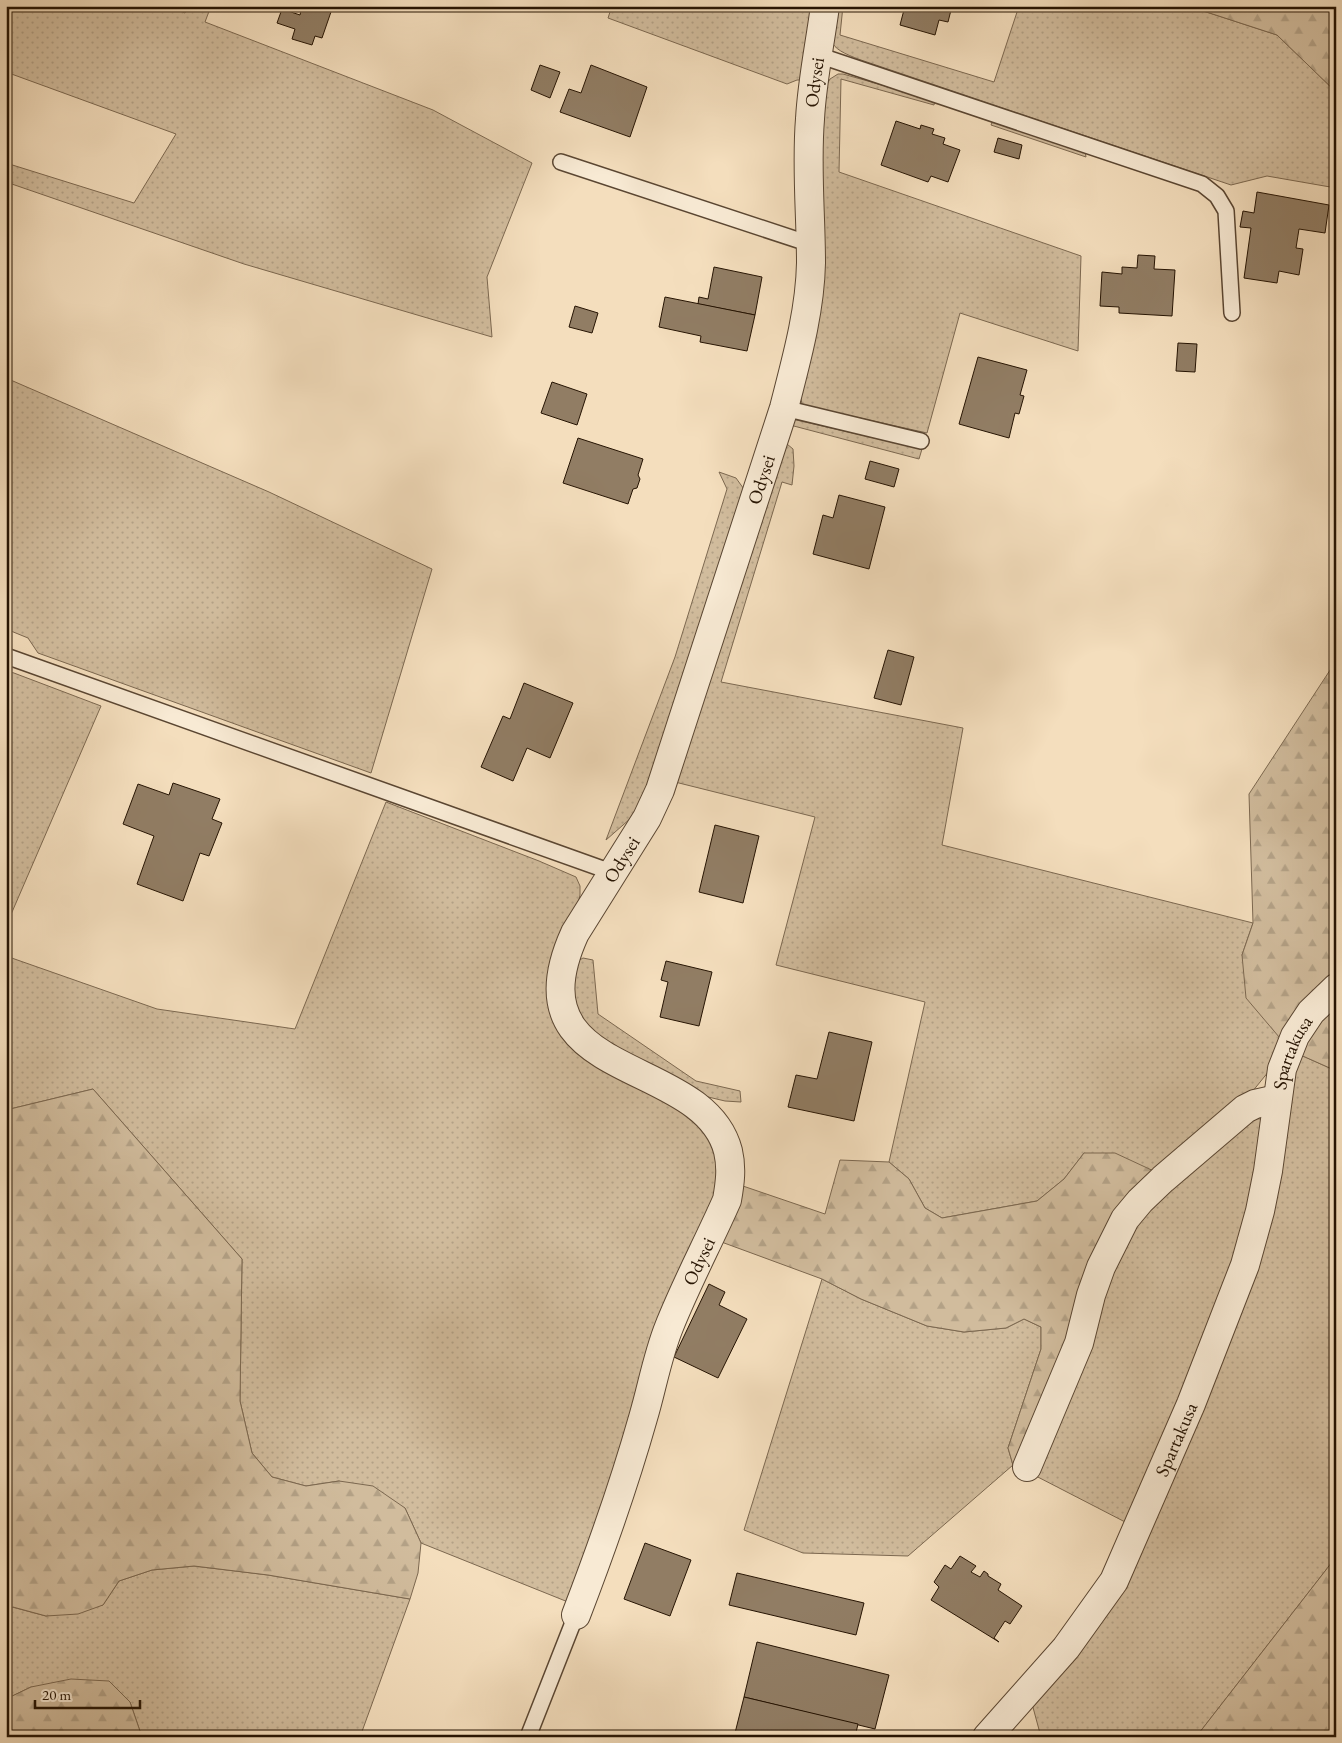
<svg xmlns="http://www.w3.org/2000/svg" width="1342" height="1743" viewBox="0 0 1342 1743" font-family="'EB Garamond',serif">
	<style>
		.grass { fill: url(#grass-dots); stroke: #7c6850 }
		.forest { fill: url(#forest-firs); stroke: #7c6850 }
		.building { fill: #917d64; stroke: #261403 }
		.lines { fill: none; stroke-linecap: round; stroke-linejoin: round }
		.service-casing { stroke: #5a4632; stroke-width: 18 }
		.minor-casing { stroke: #5a4632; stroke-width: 30 }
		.service { stroke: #f8ead4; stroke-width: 15 }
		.minor { stroke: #f8ead4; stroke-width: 28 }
		.labels { text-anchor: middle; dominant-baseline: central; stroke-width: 4; stroke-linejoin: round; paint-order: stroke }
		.street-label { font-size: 19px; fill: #261403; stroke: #f8ead4 }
	</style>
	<defs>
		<pattern id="grass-dots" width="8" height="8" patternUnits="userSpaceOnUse" patternTransform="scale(1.25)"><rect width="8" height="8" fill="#d1bc9d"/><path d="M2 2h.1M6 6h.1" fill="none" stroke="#b3a186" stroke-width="1.8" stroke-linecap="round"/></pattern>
		<pattern id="forest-firs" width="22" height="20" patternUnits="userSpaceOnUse" patternTransform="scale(1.25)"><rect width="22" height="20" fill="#d1bc9d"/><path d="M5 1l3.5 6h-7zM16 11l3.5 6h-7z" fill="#b3a186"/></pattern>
	</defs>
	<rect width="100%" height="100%" fill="#f4debd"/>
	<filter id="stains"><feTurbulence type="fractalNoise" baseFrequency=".004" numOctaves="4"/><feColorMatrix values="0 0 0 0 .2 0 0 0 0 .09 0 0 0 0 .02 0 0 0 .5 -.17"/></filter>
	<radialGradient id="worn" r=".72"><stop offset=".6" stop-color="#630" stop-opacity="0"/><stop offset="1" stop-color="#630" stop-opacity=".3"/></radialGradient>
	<!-- grass -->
	<g class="grass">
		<path d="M6,6H167L185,13L188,6H211L205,22L433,110L532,163L487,277L492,337L244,264L6,182V163L134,203L176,134L6,72Z"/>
		<path d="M612,6H815L805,80H797L787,84L608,18Z"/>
		<path d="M832,6H843L840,35L994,82L1019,6H1188L1277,35L1336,92V188L1267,176L1231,185L861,60C825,47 828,41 832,6Z"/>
		<path d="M838,74H843L935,100L934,105L841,79L839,172L1081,256L1078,351L960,313L927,433L802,405L800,391L818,236L825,88L830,79Z"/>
		<path d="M993,120L1085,151L1086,157L991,125Z"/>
		<path d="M6,378L269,492L432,569L371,773L38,653L28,638L6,629Z"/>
		<path d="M792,419L922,449L919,459L790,425Z"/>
		<path d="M787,444L793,449L794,466L792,485L782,482L721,682L963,728L942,845L1253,923L1242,955L1285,1044L1269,1071L1252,1092L1158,1173L1084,1153L1064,1179L1037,1201L942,1218L925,1208L909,1179L889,1162L925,1002L776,965L815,817L675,782L781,446Z"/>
		<path d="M719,472L736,478L746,492L648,790L631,818L606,840L675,657L727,489Z"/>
		<path d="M6,670L101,706L6,926Z"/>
		<path d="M386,802L539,861L576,877L580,886V895L577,908L559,1028L568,1042L581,1054L681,1107L712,1141L720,1183L573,1604L421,1543L405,1508L339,1481L306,1486L272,1477L252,1453L240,1401L242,1259L93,1089L6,1110V956L157,1009L295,1029Z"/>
		<path d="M583,958L593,960L598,1014L696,1081L740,1091L741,1102L725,1101L704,1096L683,1087L622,1055L584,1024L570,994L576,962Z"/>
		<path d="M1296,1053L1332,1069L1336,1073V1557L1196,1737H1041L1031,1700L1169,1470Z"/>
		<path d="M1250,1118L1261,1119L1265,1127L1254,1209L1129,1524L1032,1474L1133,1220Z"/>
		<path d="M822,1279L861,1299L927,1326L964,1332L1006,1328L1024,1319L1041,1327V1349L1008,1448L1013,1465L908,1556L803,1553L744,1530Z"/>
		<path d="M194,1566L268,1575L410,1599L360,1737H142L130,1702L31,1687L6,1699V1610L12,1607L46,1616L103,1605L119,1581L152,1570Z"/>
	</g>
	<!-- forest -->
	<g class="forest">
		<path d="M1188,6H1336V92L1277,35Z"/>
		<path d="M1336,661V980L1285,1044L1246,998L1242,955L1253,923L1249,794Z"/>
		<path d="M1336,996V1073L1332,1069L1296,1053Z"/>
		<path d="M93,1089L242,1259L240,1401L252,1453L272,1477L306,1486L339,1481L373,1486L405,1508L421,1543L418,1573L410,1599L268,1575L194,1566L152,1570L119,1581L103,1605L78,1614L46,1616L13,1607L6,1610V1110Z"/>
		<path d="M1084,1153H1115L1158,1173L1019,1468L1013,1465L1008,1448L1041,1349V1327L1024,1319L1006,1328L964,1332L927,1326L861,1299L822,1279L716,1240L737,1184L825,1214L840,1160L889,1162L909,1179L925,1208L942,1218L1037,1201L1064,1179Z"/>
		<path d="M1336,1557V1734L1333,1737H1196Z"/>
		<path d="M71,1679L109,1681L130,1702L142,1737H6V1699L31,1687Z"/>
	</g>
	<!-- building -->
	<g class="building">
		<path d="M302,6H333L322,38L315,36L312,45L292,39L295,29L277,23L282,9L300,15Z"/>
		<path d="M905,6H952L948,22L939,20L935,35L900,25Z"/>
		<path d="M540,65L560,72L550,98L531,90Z"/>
		<path d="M591,65L647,87L630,137L560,112L569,89L581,93Z"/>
		<path d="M896,121L920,129L921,125L934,129L932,134L945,138L943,144L960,150L948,182L931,176L928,182L881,165Z"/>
		<path d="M998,138L1022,145L1019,159L994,152Z"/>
		<path d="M1257,192L1329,205L1325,233L1299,229L1296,248L1303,249L1299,275L1279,271L1277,283L1244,278L1251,228L1240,227L1243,211L1254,213Z"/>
		<path d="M1138,255L1155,256L1154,269L1175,270L1172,316L1119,313V307L1100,306L1102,272L1122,274V267L1137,268Z"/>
		<path d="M714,267L762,277L755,315L698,304L699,297L708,299Z"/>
		<path d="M665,297L755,315L747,351L700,342L701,336L659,327Z"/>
		<path d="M575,306L598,313L592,333L569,327Z"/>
		<path d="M1178,343L1197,344L1195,372L1176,371Z"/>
		<path d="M978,357L1027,370L1020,395L1024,396L1019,414L1015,413L1009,438L959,424Z"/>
		<path d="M552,382L587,394L577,425L541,413Z"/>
		<path d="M578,438L643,459L638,475L640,479L637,488L633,489L628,504L563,483Z"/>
		<path d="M870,461L899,469L894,487L865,479Z"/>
		<path d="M839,495L885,507L869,569L813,554L823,515L833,518Z"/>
		<path d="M888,650L914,657L901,705L874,698Z"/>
		<path d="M524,683L573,703L550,758L527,748L513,781L481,767L503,716L510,719Z"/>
		<path d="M173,783L220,799L212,819L222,823L209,856L200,853L183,901L137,884L154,836L123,824L138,784L169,795Z"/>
		<path d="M715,825L759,836L743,903L699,892Z"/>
		<path d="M666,961L712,972L699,1026L660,1017L668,982L661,980Z"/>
		<path d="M829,1032L872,1042L854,1121L788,1107L796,1075L817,1079Z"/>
		<path d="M709,1284L725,1292L719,1305L747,1319L718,1378L674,1357Z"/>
		<path d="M645,1543L691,1560L670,1616L624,1599Z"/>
		<path d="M960,1556L976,1566L971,1572L980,1577L984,1571L988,1574V1576L1001,1584L998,1590L1022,1606L1010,1624L1005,1621L994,1638L999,1642L931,1600L939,1587L934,1582L945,1565L951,1569Z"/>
		<path d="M737,1573L864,1603L856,1635L729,1605Z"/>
		<path d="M757,1642L889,1675L875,1729L744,1697Z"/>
		<path d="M744,1697L858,1724L855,1737H734Z"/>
		<path d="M434,1732L455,1737H433Z"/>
	</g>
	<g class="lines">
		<defs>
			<g id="service">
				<path d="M818,55L1202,184L1217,196L1226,211L1232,313"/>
				<path d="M561,162L810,244"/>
				<path d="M784,408L921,441"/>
				<path d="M6,656L614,873"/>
				<path d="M528,1737L576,1615"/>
			</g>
			<g id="minor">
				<path d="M1027,1467L1079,1343L1091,1295L1101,1267L1125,1219L1140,1201L1163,1179L1245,1109L1255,1104L1277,1099"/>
				<path id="s1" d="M576,1615C601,1550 624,1485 643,1418C652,1388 657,1357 669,1327C686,1284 708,1243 727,1200C730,1183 732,1168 728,1151C703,1054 506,1084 575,933L647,818L660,790L784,408C796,361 810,312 811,263C811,215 806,167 810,119C812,81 820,44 825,6"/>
				<path id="s2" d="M987,1737L1066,1648L1114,1581L1191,1404L1245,1265L1260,1211L1268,1171L1282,1069L1295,1036L1311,1012L1336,988"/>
			</g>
		</defs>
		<!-- service casing -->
		<use href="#service" class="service-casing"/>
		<!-- minor casing -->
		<use href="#minor" class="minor-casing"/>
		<!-- service -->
		<use href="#service" class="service"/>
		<!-- minor -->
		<use href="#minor" class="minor"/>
	</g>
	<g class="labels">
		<!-- street labels -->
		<g class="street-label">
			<text stroke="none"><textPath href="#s1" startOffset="1692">Odysei</textPath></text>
			<text stroke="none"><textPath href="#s1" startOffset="1288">Odysei</textPath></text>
			<text stroke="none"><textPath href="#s1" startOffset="882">Odysei</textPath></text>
			<text stroke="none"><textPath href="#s2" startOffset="762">Spartakusa</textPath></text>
			<text stroke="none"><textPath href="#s1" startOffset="375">Odysei</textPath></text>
			<text stroke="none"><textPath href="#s2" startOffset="356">Spartakusa</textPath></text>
		</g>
	</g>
	<!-- margin -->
	<rect width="1342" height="1743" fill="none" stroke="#f4debd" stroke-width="25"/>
	<rect x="8" y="8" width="1327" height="1728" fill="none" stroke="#261403" stroke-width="2.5"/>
	<rect x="12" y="12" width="1317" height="1718" fill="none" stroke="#261403"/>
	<!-- scale -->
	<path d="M35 1700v8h105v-8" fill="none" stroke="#261403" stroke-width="2.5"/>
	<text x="42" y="1700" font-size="15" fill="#261403" stroke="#f8ead4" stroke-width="4" paint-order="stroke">20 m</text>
	<rect width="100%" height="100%" filter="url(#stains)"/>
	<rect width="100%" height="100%" fill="url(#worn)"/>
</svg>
